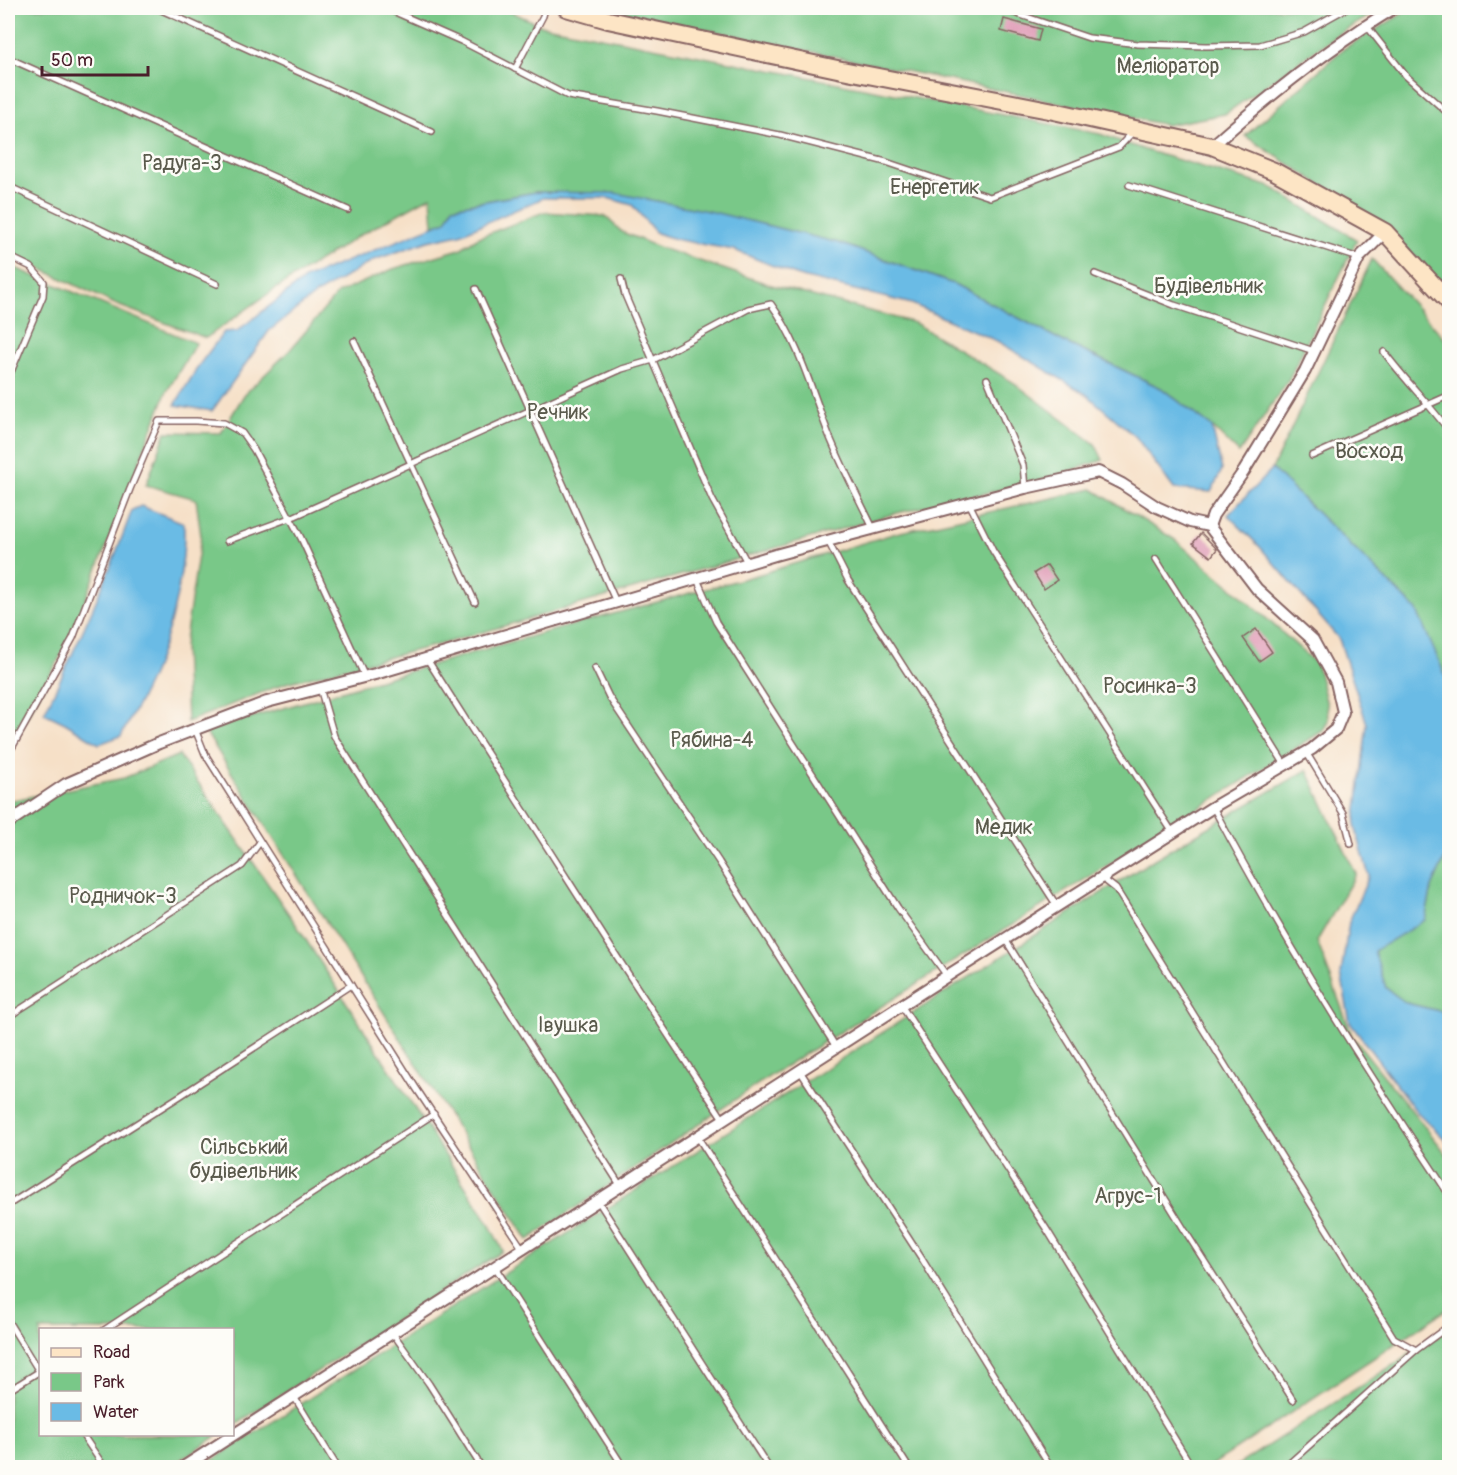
<svg xmlns="http://www.w3.org/2000/svg" width="1457" height="1475" viewBox="0 0 1457 1475" font-family="Pangolin,sans-serif">
	<style>
		.green { fill: #79c888; stroke: #62745a; stroke-width: 1.5 }
		.water { fill: #6abbe5; stroke: #5a6d88; stroke-width: 1.5 }
		.building { fill: #e09db7 }
		.lines { fill: none; stroke-linecap: round; stroke-linejoin: round }
		.lane-casing { stroke: #866362; stroke-width: 8 }
		.street-casing { stroke: #866362; stroke-width: 14 }
		.secondary-casing { stroke: #866362; stroke-width: 20 }
		.lane { stroke: #fff; stroke-width: 5 }
		.street { stroke: #fff; stroke-width: 10 }
		.secondary { stroke: #fde5c5; stroke-width: 16 }
		.labels { text-anchor: middle; dominant-baseline: central; stroke-width: 5; stroke-linejoin: round; paint-order: stroke }
		.park-label { font-size: 21px; fill: #5a5a4c; stroke: #fdfcf7 }
	</style>
	<rect width="100%" height="100%" fill="#fdfcf7"/>
	<filter id="ink" filterUnits="userSpaceOnUse"><feTurbulence type="fractalNoise" baseFrequency=".0167" numOctaves="2"/><feDisplacementMap in="SourceGraphic" scale="12" xChannelSelector="R" yChannelSelector="G"/><feConvolveMatrix kernelMatrix="1 2 1 2 8 2 1 2 1" color-interpolation-filters="sRGB"/></filter>
	<filter id="wash" filterUnits="userSpaceOnUse"><feTurbulence type="fractalNoise" baseFrequency=".008" numOctaves="4" result="noise"/><feDisplacementMap in="SourceGraphic" scale="24" xChannelSelector="R" yChannelSelector="G"/><feGaussianBlur stdDeviation="1.35" result="paint"/><feColorMatrix in="noise" values="0 0 0 0 0 0 0 0 0 0 0 0 0 0 0 0 0 1.4 0 .05"/><feComposite in="paint" operator="in"/></filter>
	<g filter="url(#wash)">
		<rect width="100%" height="100%" fill="#f6e0c7"/>
		<!-- green -->
		<g class="green">
			<path d="M8,8H503L540,25L1100,134L1145,150L1271,187L1357,240L1289,379L1239,453L1212,427L1161,388L1066,343L956,285L839,243L656,201L536,192L453,207L446,221L433,226L431,196L360,235L275,289L206,338L117,305L8,253Z"/>
			<path d="M602,8H1384L1340,33L1225,114L1166,125Z"/>
			<path d="M1412,8H1449V302L1411,255L1334,193L1245,136L1343,49Z"/>
			<path d="M544,212L605,216L622,232L658,247L771,285L915,323L1013,382L1095,444L1103,460L1040,481L897,513L445,643L286,683L187,722L184,646L201,536L196,499L146,485L166,432L221,433L244,395L289,351L338,293L393,269L460,249L477,238Z"/>
			<path d="M1372,259L1449,343V687L1416,609L1272,469Z"/>
			<path d="M8,265L196,343L166,393L70,639L8,751Z"/>
			<path d="M1092,489L1174,539L1244,598L1317,664L1327,705L1328,720L1323,731L776,1072L528,1240L205,731L499,645L757,575L896,533Z"/>
			<path d="M179,755L295,923L487,1220L503,1251L233,1426L232,1330H40V1434L219,1435L169,1467L8,1468V801L124,778Z"/>
			<path d="M1307,770L1356,874L1317,941L1352,1036L1449,1157V1308L1209,1467L200,1468L1156,858Z"/>
			<path d="M1449,849V1023L1443,1012L1406,1003L1386,988L1373,950L1425,920L1432,887Z"/>
			<path d="M1449,1329V1467L1233,1468Z"/>
		</g>
		<!-- water -->
		<g class="water">
			<path d="M536,192L615,193L713,212L839,243L956,285L1066,343L1161,388L1212,427L1222,470L1211,492L1174,489L1136,437L1086,394L999,342L912,304L798,276L734,250L679,240L656,233L632,205L607,198H543L460,234L428,241L374,260L316,294L269,331L212,411L175,405L199,365L224,332L237,331L306,278L446,221L453,207Z"/>
			<path d="M1272,469L1416,609L1449,684V849L1432,887L1425,920L1374,951L1386,988L1406,1003L1443,1012L1449,1023V1143L1416,1111L1350,1023L1341,974L1349,922L1369,876L1355,826L1367,724L1339,639L1260,547L1228,515Z"/>
			<path d="M141,506L184,523C186,566 173,620 158,660C149,686 134,711 121,736L99,744L65,723L44,713C77,646 107,580 132,510Z"/>
		</g>
		<g id="blocks">
			<!-- building -->
			<g class="building">
				<path d="M1004,19L1041,29L1038,41L1001,31Z"/>
				<path d="M1201,533L1217,549L1211,557L1193,543Z"/>
				<path d="M1047,565L1057,580L1044,589L1034,573Z"/>
				<path d="M1256,629L1272,652L1259,661L1243,638Z"/>
			</g>
		</g>
	</g>
	<g filter="url(#ink)">
		<use href="#blocks" fill-opacity="0" stroke="#866362" stroke-width="1.5"/>
		<g class="lines">
			<defs>
				<g id="lane">
					<path d="M157,8L432,132"/>
					<path d="M386,8L461,41L568,96L657,111L780,135L886,162L990,197L1119,147L1132,133"/>
					<path d="M1000,8L1089,38L1138,44L1206,46L1260,45L1304,32L1347,8"/>
					<path d="M1366,25L1406,76L1450,115"/>
					<path d="M8,58L348,210"/>
					<path d="M515,69L543,16L545,8"/>
					<path d="M1129,185L1359,258"/>
					<path d="M8,186L217,284"/>
					<path d="M8,256L31,267L44,282L43,296L8,379"/>
					<path d="M1095,274L1174,305L1314,351"/>
					<path d="M621,279L625,295L712,499L748,564"/>
					<path d="M476,289L616,602"/>
					<path d="M354,341L475,602"/>
					<path d="M1384,352C1405,380 1429,404 1450,432"/>
					<path d="M987,379L1023,465L1025,488"/>
					<path d="M1312,456L1450,395"/>
					<path d="M970,505L993,551L1173,833"/>
					<path d="M227,541L295,516L622,369L653,360L748,309L771,304C799,342 812,392 829,435C842,467 858,497 873,528"/>
					<path d="M828,541L848,580L1057,906"/>
					<path d="M1156,559L1285,765"/>
					<path d="M697,579L716,622L898,908L947,976"/>
					<path d="M427,659L612,949L723,1119"/>
					<path d="M595,668L609,697L719,862L836,1047"/>
					<path d="M320,688L334,736L620,1185"/>
					<path d="M195,729L205,754L416,1088L522,1248"/>
					<path d="M1306,752L1343,813L1351,844"/>
					<path d="M8,755L73,638L130,489L159,421H196L224,423L242,433L254,450L301,538L365,677"/>
					<path d="M1213,807C1284,941 1366,1070 1450,1196"/>
					<path d="M1102,878L1116,889L1394,1338L1416,1350"/>
					<path d="M1005,939L1187,1234L1293,1400"/>
					<path d="M901,1005L1049,1233L1189,1462"/>
					<path d="M8,1017L242,866L260,842"/>
					<path d="M800,1071L922,1259L1051,1468"/>
					<path d="M697,1136L909,1468"/>
					<path d="M598,1201L769,1468"/>
					<path d="M8,1205L180,1096L351,985"/>
					<path d="M495,1267L624,1468"/>
					<path d="M8,1321L40,1373"/>
					<path d="M104,1330L434,1114"/>
					<path d="M392,1332L429,1384L482,1468"/>
					<path d="M8,1391L40,1371"/>
					<path d="M293,1395L338,1468"/>
					<path d="M82,1434L105,1468"/>
					<path d="M1284,1468L1416,1350L1450,1325"/>
				</g>
				<g id="street">
					<path d="M1212,146C1269,95 1329,48 1394,8"/>
					<path d="M1209,526L1213,515L1244,471L1305,371L1359,258L1385,232"/>
					<path d="M8,823L66,784L159,743L267,702L375,674L775,555L1025,488L1098,472L1122,484L1157,507L1190,522L1209,526L1257,589L1313,640L1336,682L1343,712L1336,729L1312,749L1213,807L947,976L182,1468"/>
				</g>
				<path id="secondary" d="M566,8L608,20L842,70L1049,110L1212,146L1274,171L1385,232L1450,303"/>
			</defs>
			<!-- lane casing -->
			<use href="#lane" class="lane-casing"/>
			<!-- street casing -->
			<use href="#street" class="street-casing"/>
			<!-- secondary casing -->
			<use href="#secondary" class="secondary-casing"/>
			<!-- lane -->
			<use href="#lane" class="lane"/>
			<!-- street -->
			<use href="#street" class="street"/>
			<!-- secondary -->
			<use href="#secondary" class="secondary"/>
		</g>
	</g>
	<g class="labels">
		<!-- park labels -->
		<g class="park-label">
			<text x="1168" y="66">Меліоратор</text>
			<text x="182" y="163">Радуга-3</text>
			<text x="935" y="187">Енергетик</text>
			<text x="1209" y="286">Будівельник</text>
			<text x="558" y="412">Речник</text>
			<text x="1369" y="451">Восход</text>
			<text x="1150" y="686">Росинка-3</text>
			<text x="712" y="740">Рябина-4</text>
			<text x="1004" y="827">Медик</text>
			<text x="123" y="896">Родничок-3</text>
			<text x="568" y="1025">Івушка</text>
			<text x="244" y="1147">Сільський<tspan x="244" dy="24">будівельник</tspan></text>
			<text x="1128" y="1196">Агрус-1</text>
		</g>
	</g>
	<!-- margin -->
	<rect width="1457" height="1475" fill="none" stroke="#fdfcf7" stroke-width="30"/>
	<!-- legend -->
	<rect x="39" y="1328" width="195" height="108" fill="#fdfcf7" stroke="#b5a4a5" stroke-width="1.5"/>
	<rect x="51" y="1348" width="30" height="9" fill="#fde5c5" stroke="#b5a4a5" stroke-width="1.5"/>
	<text x="93" y="1358" font-size="18" fill="#4a1f2b">Road</text>
	<rect x="51" y="1373" width="30" height="18" fill="#79c888" stroke="#b5a4a5" stroke-width="1.5"/>
	<text x="93" y="1388" font-size="18" fill="#4a1f2b">Park</text>
	<rect x="51" y="1403" width="30" height="18" fill="#6abbe5" stroke="#b5a4a5" stroke-width="1.5"/>
	<text x="93" y="1418" font-size="18" fill="#4a1f2b">Water</text>
	<!-- scale -->
	<path d="M42 66v9h106v-9" fill="none" stroke="#4a1f2b" stroke-width="3"/>
	<text x="51" y="66" font-size="18" fill="#4a1f2b" stroke="#fdfcf7" stroke-width="4.5" paint-order="stroke">50 m</text>
</svg>
